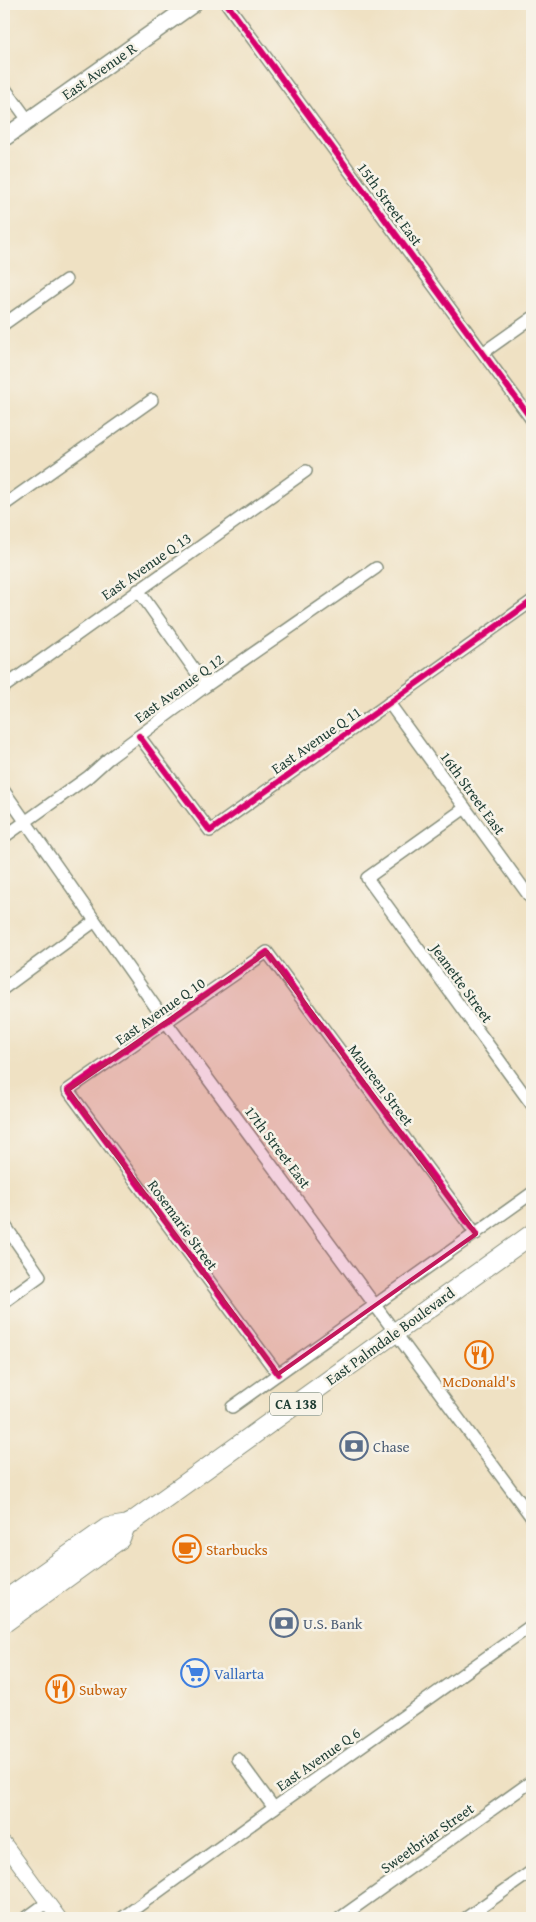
<svg xmlns="http://www.w3.org/2000/svg" width="536" height="1922" viewBox="0 0 536 1922" font-family="'Gentium Book Plus',serif">
	<style>
		.lines { fill: none; stroke-linecap: round; stroke-linejoin: round }
		.minor-casing { stroke: #878f7c; stroke-width: 14 }
		.tertiary-casing { stroke: #878f7c; stroke-width: 16 }
		.secondary-casing { stroke: #878f7c; stroke-width: 19 }
		.trunk-casing { stroke: #878f7c; stroke-width: 21 }
		.minor { stroke: #fff; stroke-width: 11 }
		.tertiary { stroke: #fff; stroke-width: 14 }
		.secondary { stroke: #fff; stroke-width: 16 }
		.trunk { stroke: #fff; stroke-width: 19 }
		.cycleway-casing { stroke: #f7f3e8; stroke-width: 9 }
		.cycleway { stroke: #d6006c; stroke-width: 6 }
		.marked { fill: #c2185b; fill-opacity: 0.2; stroke: #c2185b; stroke-width: 4; stroke-linejoin: round }
		.labels { text-anchor: middle; dominant-baseline: central; stroke-width: 5; stroke-linejoin: round; paint-order: stroke }
		.shield { fill: #f7f3e8; stroke: #60746a; stroke-width: 1 }
		.shield-label { font-size: 14px; font-weight: bold; fill: #1f3d34 }
		.street-label { font-size: 15px; fill: #1f3d34; stroke: #f7f3e8 }
		.food-label { font-size: 15px; fill: #c56008; stroke: #f7f3e8; text-anchor: start }
		.service-label { font-size: 15px; fill: #4e5e75; stroke: #f7f3e8; text-anchor: start }
		.shop-label { font-size: 15px; fill: #366cbe; stroke: #f7f3e8; text-anchor: start }
	</style>
	<rect width="100%" height="100%" fill="#f7f3e8"/>
	<filter id="ink" filterUnits="userSpaceOnUse"><feTurbulence type="fractalNoise" baseFrequency=".02" numOctaves="2"/><feDisplacementMap in="SourceGraphic" scale="10" xChannelSelector="R" yChannelSelector="G"/><feConvolveMatrix kernelMatrix="1 2 1 2 8 2 1 2 1" color-interpolation-filters="sRGB"/></filter>
	<filter id="wash" filterUnits="userSpaceOnUse"><feTurbulence type="fractalNoise" baseFrequency=".0096" numOctaves="4" result="noise"/><feDisplacementMap in="SourceGraphic" scale="20" xChannelSelector="R" yChannelSelector="G"/><feGaussianBlur stdDeviation="1.12" result="paint"/><feColorMatrix in="noise" values="0 0 0 0 0 0 0 0 0 0 0 0 0 0 0 0 0 1.4 0 .05"/><feComposite in="paint" operator="in"/></filter>
	<g filter="url(#wash)">
		<rect width="100%" height="100%" fill="#efe1c3"/>
	</g>
	<g filter="url(#ink)">
		<g class="lines">
			<defs>
				<g id="minor">
					<path d="M227,4L532,420"/>
					<path d="M4,87L28,120"/>
					<path d="M4,324L66,280"/>
					<path d="M484,352L532,318"/>
					<path d="M4,505L152,400"/>
					<path d="M138,590L206,686"/>
					<path d="M4,687L306,471"/>
					<path d="M389,703L532,900"/>
					<path d="M139,736L210,831L532,601"/>
					<path d="M4,791L166,1022L532,1518"/>
					<path d="M465,808L367,878L532,1105"/>
					<path d="M4,837L88,777L108,759L206,686L376,568"/>
					<path d="M4,988L95,921"/>
					<path d="M4,1224L40,1276L4,1302"/>
					<path d="M278,1374L68,1090L267,952L476,1234"/>
					<path d="M232,1407L532,1193"/>
					<path d="M238,1759L274,1808"/>
					<path d="M26,1918L48,1902"/>
					<path d="M122,1918L274,1808L532,1625"/>
					<path d="M340,1918L532,1781"/>
					<path d="M466,1918L532,1871"/>
				</g>
				<path id="tertiary" d="M4,1843L59,1918"/>
				<path id="secondary" d="M4,138L193,4"/>
				<g id="trunk">
					<path d="M4,1601L107,1528L126,1525L132,1522L532,1234"/>
					<path d="M4,1623L120,1539L126,1525"/>
				</g>
			</defs>
			<!-- minor casing -->
			<use href="#minor" class="minor-casing"/>
			<!-- tertiary casing -->
			<use href="#tertiary" class="tertiary-casing"/>
			<!-- secondary casing -->
			<use href="#secondary" class="secondary-casing"/>
			<!-- trunk casing -->
			<use href="#trunk" class="trunk-casing"/>
			<!-- minor -->
			<use href="#minor" class="minor"/>
			<!-- tertiary -->
			<use href="#tertiary" class="tertiary"/>
			<!-- secondary -->
			<use href="#secondary" class="secondary"/>
			<!-- trunk -->
			<use href="#trunk" class="trunk"/>
			<defs>
				<g id="cycleway">
					<path d="M227,4L532,420"/>
					<path d="M139,736L210,831L532,601"/>
					<path d="M278,1374L68,1090L267,952L476,1234"/>
				</g>
			</defs>
			<!-- cycleway casing -->
			<use href="#cycleway" class="cycleway-casing"/>
			<!-- cycleway -->
			<use href="#cycleway" class="cycleway"/>
		</g>
	</g>
	<!-- marked area -->
	<path class="marked" d="M267,952L476,1234L278,1374L68,1090Z"/>
	<!-- icons -->
	<defs>
		<symbol id="restaurant-ring" viewBox="-11 -11 22 22"><circle r="9.5" fill="#f7f3e8" stroke="#e8710a" stroke-width="1.5"/><path d="M-5-6h1v4h1v-4h1v4h1v-4h1v5L-1.5 .5V6h-2V.5L-5-1ZM5-6V6H3V1.5H1.5Q1.5-4 5-6Z" fill="#e8710a"/></symbol>
		<symbol id="bank-ring" viewBox="-11 -11 22 22"><circle r="9.5" fill="#f7f3e8" stroke="#5c6f8a" stroke-width="1.5"/><path d="M-6-4H6V4H-6ZM0-2.3a2.3 2.3 0 1 0 0 4.6a2.3 2.3 0 1 0 0-4.6Z" fill="#5c6f8a"/></symbol>
		<symbol id="cafe-ring" viewBox="-11 -11 22 22"><circle r="9.5" fill="#f7f3e8" stroke="#e8710a" stroke-width="1.5"/><path d="M-5.5-4.5H6V0H3Q3 3.5 0 3.5H-2.5Q-5.5 3.5-5.5 0ZM3-3.2v2h1.7v-2ZM-6 4.5H4V6H-6Z" fill="#e8710a"/></symbol>
		<symbol id="supermarket-ring" viewBox="-11 -11 22 22"><circle r="9.5" fill="#f7f3e8" stroke="#3f7fe0" stroke-width="1.5"/><path d="M-6-5.5h2.5l.6 2H6L4.5 2H-2.5L-4.4-4H-6ZM-1.5 3.2a1.3 1.3 0 1 0 .1 0ZM3 3.2a1.3 1.3 0 1 0 .1 0Z" fill="#3f7fe0"/></symbol>
	</defs>
	<g fill-rule="evenodd">
		<use href="#restaurant-ring" x="463" y="1339" width="32" height="32"/>
		<use href="#bank-ring" x="338" y="1430" width="32" height="32"/>
		<use href="#cafe-ring" x="171" y="1533" width="32" height="32"/>
		<use href="#bank-ring" x="268" y="1607" width="32" height="32"/>
		<use href="#supermarket-ring" x="179" y="1657" width="32" height="32"/>
		<use href="#restaurant-ring" x="44" y="1673" width="32" height="32"/>
	</g>
	<g class="labels">
		<!-- shield labels -->
		<rect class="shield" x="270" y="1392.5" width="52" height="23" rx="4"/>
		<g class="shield-label">
			<text x="296" y="1404">CA 138</text>
		</g>
		<!-- street labels -->
		<g class="street-label">
			<text transform="translate(99 71) rotate(-35)">East Avenue R</text>
			<text transform="translate(390 204) rotate(54)">15th Street East</text>
			<text transform="translate(146 566) rotate(-35)">East Avenue Q 13</text>
			<text transform="translate(179 688) rotate(-36)">East Avenue Q 12</text>
			<text transform="translate(316 740) rotate(-35)">East Avenue Q 11</text>
			<text transform="translate(473 793) rotate(54)">16th Street East</text>
			<text transform="translate(462 983) rotate(54)">Jeanette Street</text>
			<text transform="translate(160 1011) rotate(-35)">East Avenue Q 10</text>
			<text transform="translate(381 1085) rotate(53)">Maureen Street</text>
			<text transform="translate(278 1147) rotate(53)">17th Street East</text>
			<text transform="translate(183 1225) rotate(54)">Rosemarie Street</text>
			<text transform="translate(390 1336) rotate(-36)">East Palmdale Boulevard</text>
			<text transform="translate(318 1759) rotate(-35)">East Avenue Q 6</text>
			<text transform="translate(427 1838) rotate(-35)">Sweetbriar Street</text>
		</g>
		<!-- food labels -->
		<g class="food-label">
			<text x="479" y="1381" text-anchor="middle">McDonald's</text>
			<text x="206" y="1549">Starbucks</text>
			<text x="79" y="1689">Subway</text>
		</g>
		<!-- service labels -->
		<g class="service-label">
			<text x="373" y="1446">Chase</text>
			<text x="303" y="1623">U.S. Bank</text>
		</g>
		<!-- shop labels -->
		<g class="shop-label">
			<text x="214" y="1673">Vallarta</text>
		</g>
	</g>
	<!-- margin -->
	<rect width="536" height="1922" fill="none" stroke="#f7f3e8" stroke-width="20"/>
</svg>
